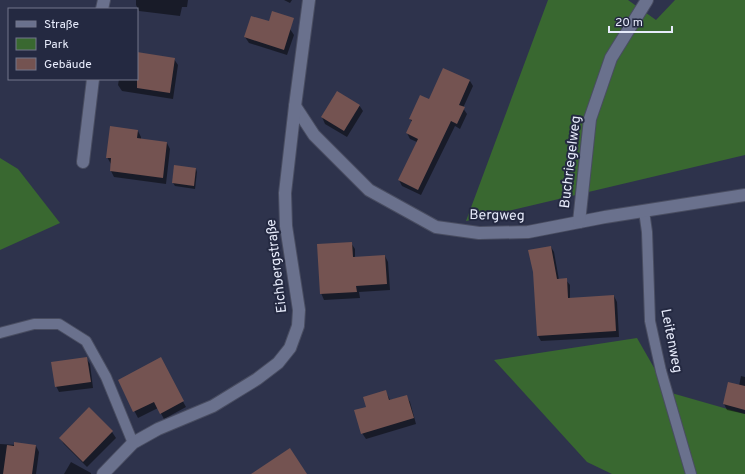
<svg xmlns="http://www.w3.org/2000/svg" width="745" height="474" viewBox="0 0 745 474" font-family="Overpass,sans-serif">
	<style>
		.green { fill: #396830 }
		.shadow { fill: #0007 }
		.building { fill: #745351 }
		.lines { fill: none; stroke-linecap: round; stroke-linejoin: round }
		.lane-casing { stroke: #494d61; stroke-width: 12 }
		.street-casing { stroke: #494d61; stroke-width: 14 }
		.lane { stroke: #6a718d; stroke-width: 10 }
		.street { stroke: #6a718d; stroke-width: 12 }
		.labels { text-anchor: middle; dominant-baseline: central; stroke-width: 4; stroke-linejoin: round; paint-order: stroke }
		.street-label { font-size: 14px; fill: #e7ebfb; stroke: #242941 }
	</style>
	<rect width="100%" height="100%" fill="#2e334c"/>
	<!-- green -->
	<g class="green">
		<path d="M548,0H628L656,20L675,0H745V155L466,221Z"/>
		<path d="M0,158L18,169L60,223L0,250Z"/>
		<path d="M637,338L668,392L745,414V474H612L587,462L494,360Z"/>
	</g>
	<!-- shadow -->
	<g class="shadow">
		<path d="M136,0H188L187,7H182L180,16L139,11L136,5Z"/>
		<path d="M284,0H292L290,3Z"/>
		<path d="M290,29L294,35L287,55L249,43L245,37Z"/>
		<path d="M137,53L174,59L178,65L173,99L122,91L118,85L119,79H137Z"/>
		<path d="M470,81L473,86L463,108L467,114L460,129L455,126L421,195L402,186L399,180L417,142L410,139L407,133L412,122L410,119L430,101Z"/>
		<path d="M359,105L363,111L347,137L325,124L322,117Z"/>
		<path d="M138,131L141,137V140L167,143L170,149L166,184L114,177L111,171V164L107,157Z"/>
		<path d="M175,167L196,169L197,172L195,189L175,186L173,183Z"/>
		<path d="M351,243L355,249V258L385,256L388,262L390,290L359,292L360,298L324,300L321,293Z"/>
		<path d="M551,247L554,252L559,280H566L570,285V299L614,296L617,302L619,337L541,341L538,336Z"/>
		<path d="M86,358L90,364L93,388L59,392L56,386Z"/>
		<path d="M160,359L186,407L164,419L158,408L138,418L119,381Z"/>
		<path d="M741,376L745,377V414L727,410L724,404L739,386Z"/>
		<path d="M386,392L390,400L406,396L410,402L416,424L366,439L362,433L367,407Z"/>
		<path d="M89,409L112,432L116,438L87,467L64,444L60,438Z"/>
		<path d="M0,444L36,446L39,452L36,474H0Z"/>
		<path d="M71,462L91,473V474H64Z"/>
	</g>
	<!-- building -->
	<g class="building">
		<path d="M272,11L294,18L284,50L244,37L251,16L269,21Z"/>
		<path d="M137,52L175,58L170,93L137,88Z"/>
		<path d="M443,68L470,80L459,105L465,107L457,124L451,121L418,190L398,180L418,139L406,133L412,120L409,119L420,95L429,99Z"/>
		<path d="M337,91L360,105L344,131L321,117Z"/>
		<path d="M110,126L138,130L137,138L167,142L163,178L110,171L111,158H106Z"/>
		<path d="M174,165L196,168L194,186L172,183Z"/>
		<path d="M352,242L353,257L385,255L387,284L356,286L357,292L320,294L317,244Z"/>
		<path d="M551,246L557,279L567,278L568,298L614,295L616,331L537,336L533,272L528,250Z"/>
		<path d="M87,357L91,382L55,387L51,362Z"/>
		<path d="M161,357L184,401L160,414L154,402L133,412L118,380Z"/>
		<path d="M728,382L745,386V410L723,404Z"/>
		<path d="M386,390L389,400L407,395L414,418L361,434L354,410L366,407L363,397Z"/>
		<path d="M89,407L113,431L83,462L59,438Z"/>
		<path d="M14,442L36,445L32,474H3L7,445L14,446Z"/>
		<path d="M290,448L307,474H251Z"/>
	</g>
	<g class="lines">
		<defs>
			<g id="lane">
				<path d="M644,211L647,232L650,321L661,371L691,474"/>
				<path d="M0,333L34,324H59L86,341L106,377L133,443"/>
			</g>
			<g id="street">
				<path d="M102,9L104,0"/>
				<path d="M295,106L314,135L369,190L436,227L479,233L528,232L605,217L745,195"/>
				<path d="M83,162L93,79"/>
				<path d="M579,222L590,119L611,58L647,0"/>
				<path d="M103,474L133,443L158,429L213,406L257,379L278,363L290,348L298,326L299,310L286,226L285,193L295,106L309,0"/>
			</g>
		</defs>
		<!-- lane casing -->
		<use href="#lane" class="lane-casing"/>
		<!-- street casing -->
		<use href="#street" class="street-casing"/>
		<!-- lane -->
		<use href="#lane" class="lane"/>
		<!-- street -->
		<use href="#street" class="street"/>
	</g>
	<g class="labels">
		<!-- street labels -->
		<g class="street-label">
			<text transform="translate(571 162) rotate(-83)">Buchriegelweg</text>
			<text transform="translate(497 216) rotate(1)">Bergweg</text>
			<text transform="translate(277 266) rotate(-97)">Eichbergstraße</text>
			<text transform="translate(671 341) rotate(79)">Leitenweg</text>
		</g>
	</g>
	<!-- legend -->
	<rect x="8" y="8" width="130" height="72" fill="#242941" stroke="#72778b"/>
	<rect x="16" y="21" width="20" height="6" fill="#6a718d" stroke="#72778b"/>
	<text x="44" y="28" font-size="12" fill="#e7ebfb">Straße</text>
	<rect x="16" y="38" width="20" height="12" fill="#396830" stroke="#72778b"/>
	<text x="44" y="48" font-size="12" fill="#e7ebfb">Park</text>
	<rect x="16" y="58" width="20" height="12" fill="#745351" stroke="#72778b"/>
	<text x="44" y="68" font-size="12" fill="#e7ebfb">Gebäude</text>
	<!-- scale -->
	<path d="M609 26v6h63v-6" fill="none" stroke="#e7ebfb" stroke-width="2"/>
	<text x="615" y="26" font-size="12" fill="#e7ebfb" stroke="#242941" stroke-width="3" paint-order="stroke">20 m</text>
</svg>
